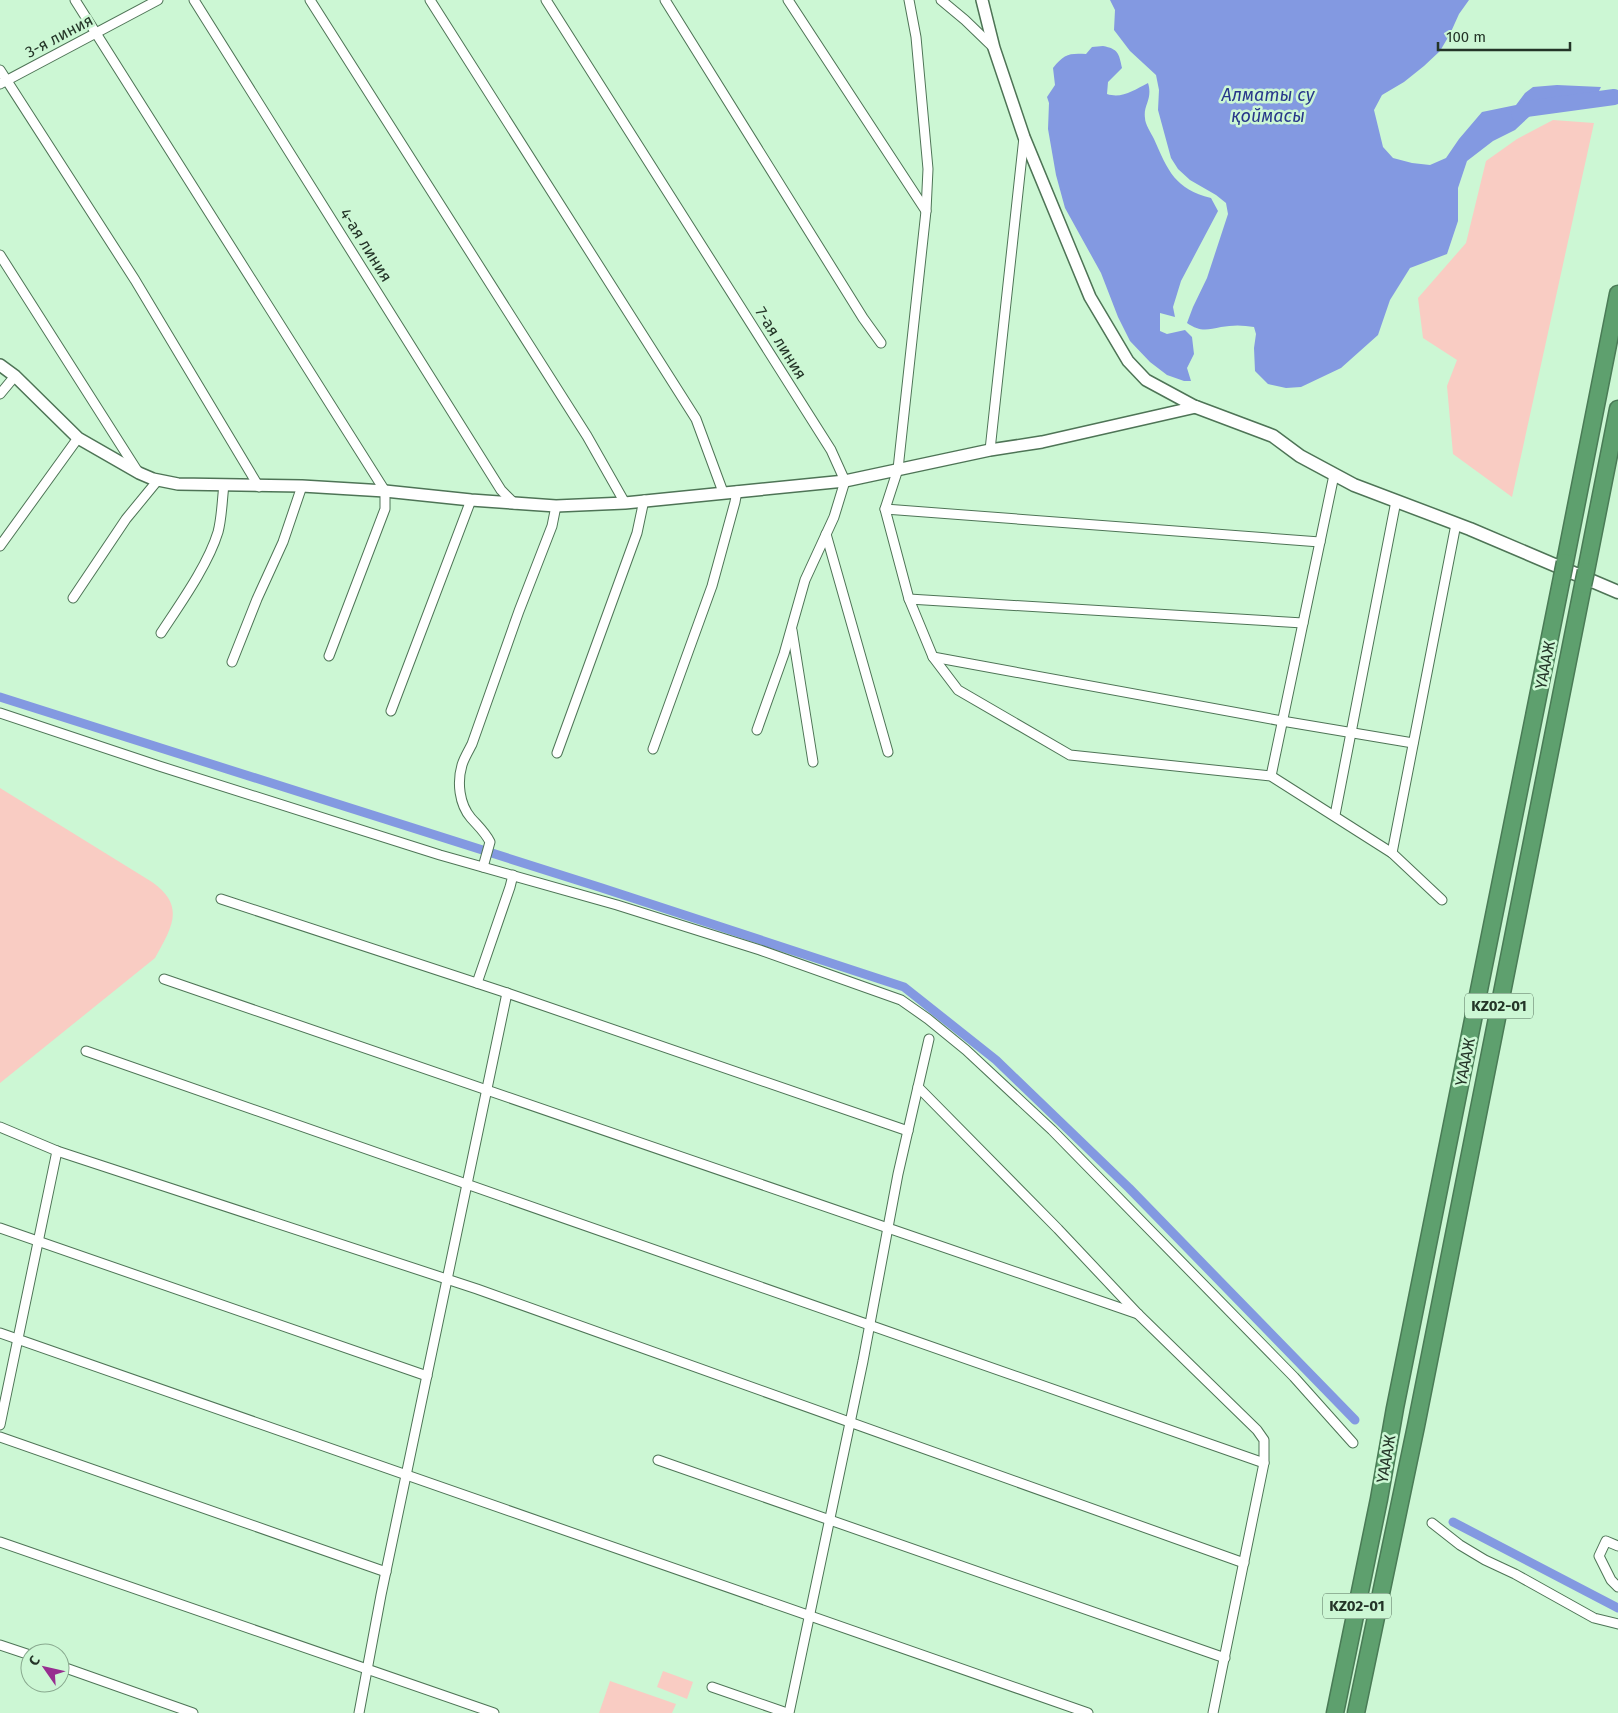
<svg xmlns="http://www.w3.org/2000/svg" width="1618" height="1713" viewBox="0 0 1618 1713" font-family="'Fira Sans',sans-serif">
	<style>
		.green { fill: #f9ccc3 }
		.water { fill: #8399e1 }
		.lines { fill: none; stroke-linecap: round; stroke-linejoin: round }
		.canal { stroke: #8399e1; stroke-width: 9 }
		.river { stroke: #8399e1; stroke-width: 16 }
		.minor-casing { stroke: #4e7456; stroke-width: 11 }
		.tertiary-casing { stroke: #4e7456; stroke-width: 14 }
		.secondary-casing { stroke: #4e7456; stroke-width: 15 }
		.motorway-casing { stroke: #4a7b56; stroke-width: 19 }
		.minor { stroke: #fff; stroke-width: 9 }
		.tertiary { stroke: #fff; stroke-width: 11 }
		.secondary { stroke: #fff; stroke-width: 12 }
		.motorway { stroke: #5ea06e; stroke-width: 16 }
		.motorway-bridge-casing { stroke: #4a7b56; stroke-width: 19; stroke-linecap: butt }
		.motorway-bridge { stroke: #5ea06e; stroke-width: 16 }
		.labels { text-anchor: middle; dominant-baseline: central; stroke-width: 5; stroke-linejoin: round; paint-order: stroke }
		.shield { fill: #ccf7d4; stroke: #566f5c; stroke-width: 1 }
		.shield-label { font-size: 15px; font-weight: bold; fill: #243528 }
		.street-label { font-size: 16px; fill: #243528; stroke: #ccf7d4 }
		.water-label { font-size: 18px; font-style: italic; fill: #28378a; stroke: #ccf7d4 }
	</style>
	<rect width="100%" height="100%" fill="#ccf7d4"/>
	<!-- green -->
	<g class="green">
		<path d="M1553,120L1594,123L1512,497L1453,454L1447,386L1457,360L1423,338L1418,298L1466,243L1486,161L1517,139Z"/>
		<path d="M0,788L152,882C186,906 172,927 155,958L0,1083Z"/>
		<path d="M663,1671L693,1682L687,1699L657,1687Z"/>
		<path d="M610,1681L676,1704L672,1713H599Z"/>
	</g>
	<!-- water -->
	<g class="water">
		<path d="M1110,0H1469L1459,14L1450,34L1440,51L1424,66L1404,82L1382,95L1374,110L1383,147L1393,158L1412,163L1430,165L1446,158L1459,139L1482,112L1516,105L1525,93L1533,87L1557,85L1601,87L1592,105L1571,97L1546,101L1515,130L1493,141L1467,161L1458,188V221L1447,254L1410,268L1390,300L1378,335L1341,368L1301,387L1286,388L1268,384L1255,371L1254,348L1256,334L1254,327C1243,325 1232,325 1221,327C1207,330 1200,332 1187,323L1193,307L1207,278L1228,214L1226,203L1216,195L1190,180L1178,169L1171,158L1158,110L1159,90L1156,75L1130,51L1114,30L1115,10Z"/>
		<path d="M1103,46C1118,49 1119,53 1122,68L1108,82L1107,94C1122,99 1134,90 1148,83C1153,99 1143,105 1145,118C1145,124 1151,133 1154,139C1168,171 1175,189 1211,198L1218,211L1181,281L1173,307L1175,317L1160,313V331L1167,334L1185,330L1192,337L1194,354L1187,368L1191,381H1184L1167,375L1150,362L1130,341L1118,317L1101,273L1065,208L1056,175L1048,129L1049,103L1047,97L1055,85L1053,68C1064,54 1069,53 1086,54L1092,47Z"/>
	</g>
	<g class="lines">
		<!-- canal -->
		<g class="canal">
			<path d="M0,697L602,888L904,987L996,1060L1129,1188L1355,1420"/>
			<path d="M1453,1522L1618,1608"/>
		</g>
		<!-- river -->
		<path class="river" d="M1519,114L1526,109L1614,97"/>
		<defs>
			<g id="minor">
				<path d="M75,0L385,491V509L329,656"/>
				<path d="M194,0L501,490L515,504"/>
				<path d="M310,0L587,436L625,503"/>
				<path d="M430,0L696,419L723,492"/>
				<path d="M546,0L831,450L845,481L834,517L805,580L784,654L757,730"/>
				<path d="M665,0L863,318L881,343"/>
				<path d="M788,0L926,211"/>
				<path d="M909,0L916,37L928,169L926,211L898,469L885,509L909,599L933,657L958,690L1070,755L1271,776L1392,853L1442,900"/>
				<path d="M941,0L965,20L994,48"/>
				<path d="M0,70L135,280L259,487"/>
				<path d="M0,84L158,0"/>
				<path d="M0,255L138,472"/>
				<path d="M0,394L15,376"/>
				<path d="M990,450L1024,137"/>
				<path d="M885,509L1320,542"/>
				<path d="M826,534L888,752"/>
				<path d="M0,546L78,438"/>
				<path d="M73,598L126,519L158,480"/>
				<path d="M909,599L1303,623"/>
				<path d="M792,630L813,762"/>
				<path d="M161,633C180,604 208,565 218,532C222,517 222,500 224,485"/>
				<path d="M933,657L1282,721L1413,743"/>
				<path d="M232,662L257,599L283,542L302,486"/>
				<path d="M391,711L471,500"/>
				<path d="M0,713L159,766L440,855L617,905L760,950L901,1000L928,1019L966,1050L1052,1130L1294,1377L1353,1443"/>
				<path d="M653,749L712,586L735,502L737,491"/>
				<path d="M557,753L637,533L644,500"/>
				<path d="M1271,776L1334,475"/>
				<path d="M1335,815L1396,501"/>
				<path d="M1392,853L1456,524"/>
				<path d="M483,867L490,842C485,832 478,826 471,818C459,804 457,782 462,765C464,758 469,750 472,744L519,611L552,526L556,506"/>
				<path d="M221,899L507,993L908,1131"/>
				<path d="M164,979L1138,1314"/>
				<path d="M477,983L510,887L513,875"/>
				<path d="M86,1051L1264,1463"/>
				<path d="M918,1087L1058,1229L1138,1314L1257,1430L1264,1440V1463L1213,1713"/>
				<path d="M0,1127L57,1151L477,1289L1244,1563"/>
				<path d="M0,1228L427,1376"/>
				<path d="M0,1333L1088,1713"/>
				<path d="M0,1425L57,1151"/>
				<path d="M0,1437L386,1572"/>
				<path d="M658,1460L1225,1658"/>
				<path d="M1432,1523L1460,1545L1485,1560L1515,1574L1594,1618L1618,1624"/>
				<path d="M0,1542L494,1713"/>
				<path d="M1618,1546L1606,1541L1599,1556L1611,1580L1618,1587"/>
				<path d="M0,1645L30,1655"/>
				<path d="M60,1666L193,1713"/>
				<path d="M712,1687L787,1713"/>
				<path d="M359,1713L381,1595L507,993"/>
				<path d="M789,1713L863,1361L898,1174L929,1039"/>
			</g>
			<g id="tertiary">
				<path d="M982,0L994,48L1024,137L1090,297L1128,361L1146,380L1196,407"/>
				<path d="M0,365L15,376L78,438L139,473L153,479L178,484L302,486L385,491L471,500L556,506L625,503L845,481L990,450L1042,442L1196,407"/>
			</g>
			<path id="secondary" d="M1196,407L1273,436L1300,456L1354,485L1470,529L1618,592"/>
			<g id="motorway">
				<path d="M1565,562L1618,294"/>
				<path d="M1586,571L1618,409"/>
				<path d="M1335,1713L1379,1499L1395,1408L1562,577"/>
				<path d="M1356,1713L1416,1426L1583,585"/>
			</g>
		</defs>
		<!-- minor casing -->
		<use href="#minor" class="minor-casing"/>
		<!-- tertiary casing -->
		<use href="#tertiary" class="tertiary-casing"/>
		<!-- secondary casing -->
		<use href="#secondary" class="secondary-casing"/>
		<!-- motorway casing -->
		<use href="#motorway" class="motorway-casing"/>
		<!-- minor -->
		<use href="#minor" class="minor"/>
		<!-- tertiary -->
		<use href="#tertiary" class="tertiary"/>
		<!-- secondary -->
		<use href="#secondary" class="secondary"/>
		<!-- motorway -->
		<use href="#motorway" class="motorway"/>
		<defs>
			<g id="motorway-bridge">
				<path d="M1562,577L1565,562"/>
				<path d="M1583,585L1586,571"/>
			</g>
		</defs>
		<!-- motorway-bridge casing -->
		<use href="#motorway-bridge" class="motorway-bridge-casing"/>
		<!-- motorway-bridge -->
		<use href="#motorway-bridge" class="motorway-bridge"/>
	</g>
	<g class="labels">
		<!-- shield labels -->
		<g class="shield">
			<rect x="1465" y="993.5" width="68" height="25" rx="4"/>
			<rect x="1323" y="1593.5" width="68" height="25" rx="4"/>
		</g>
		<g class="shield-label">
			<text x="1499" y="1006">KZ02-01</text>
			<text x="1357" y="1606">KZ02-01</text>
		</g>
		<!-- street labels -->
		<g class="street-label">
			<text transform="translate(59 36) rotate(-28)">3-я линия</text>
			<text transform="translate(366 245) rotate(58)">4-ая линия</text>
			<text transform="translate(781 343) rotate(58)">7-ая линия</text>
			<text transform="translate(1545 665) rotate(-79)">ҮАААЖ</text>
			<text transform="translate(1465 1062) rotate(-79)">ҮАААЖ</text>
			<text transform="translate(1386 1459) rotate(-80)">ҮАААЖ</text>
		</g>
		<!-- water labels -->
		<g class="water-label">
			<text x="1268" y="95">Алматы су<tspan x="1268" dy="21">қоймасы</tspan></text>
		</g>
	</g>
	<!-- north arrow -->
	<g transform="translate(45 1668) rotate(304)"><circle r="24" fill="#ccf7d4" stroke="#89a98f"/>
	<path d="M0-4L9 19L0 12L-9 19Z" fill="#972d90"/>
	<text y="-8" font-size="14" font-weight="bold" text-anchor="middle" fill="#243528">С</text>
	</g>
	<!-- scale -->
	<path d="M1438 42v8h132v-8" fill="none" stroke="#243528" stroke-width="2.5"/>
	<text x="1446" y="42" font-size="15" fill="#243528" stroke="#ccf7d4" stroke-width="4" paint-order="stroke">100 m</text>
</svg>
